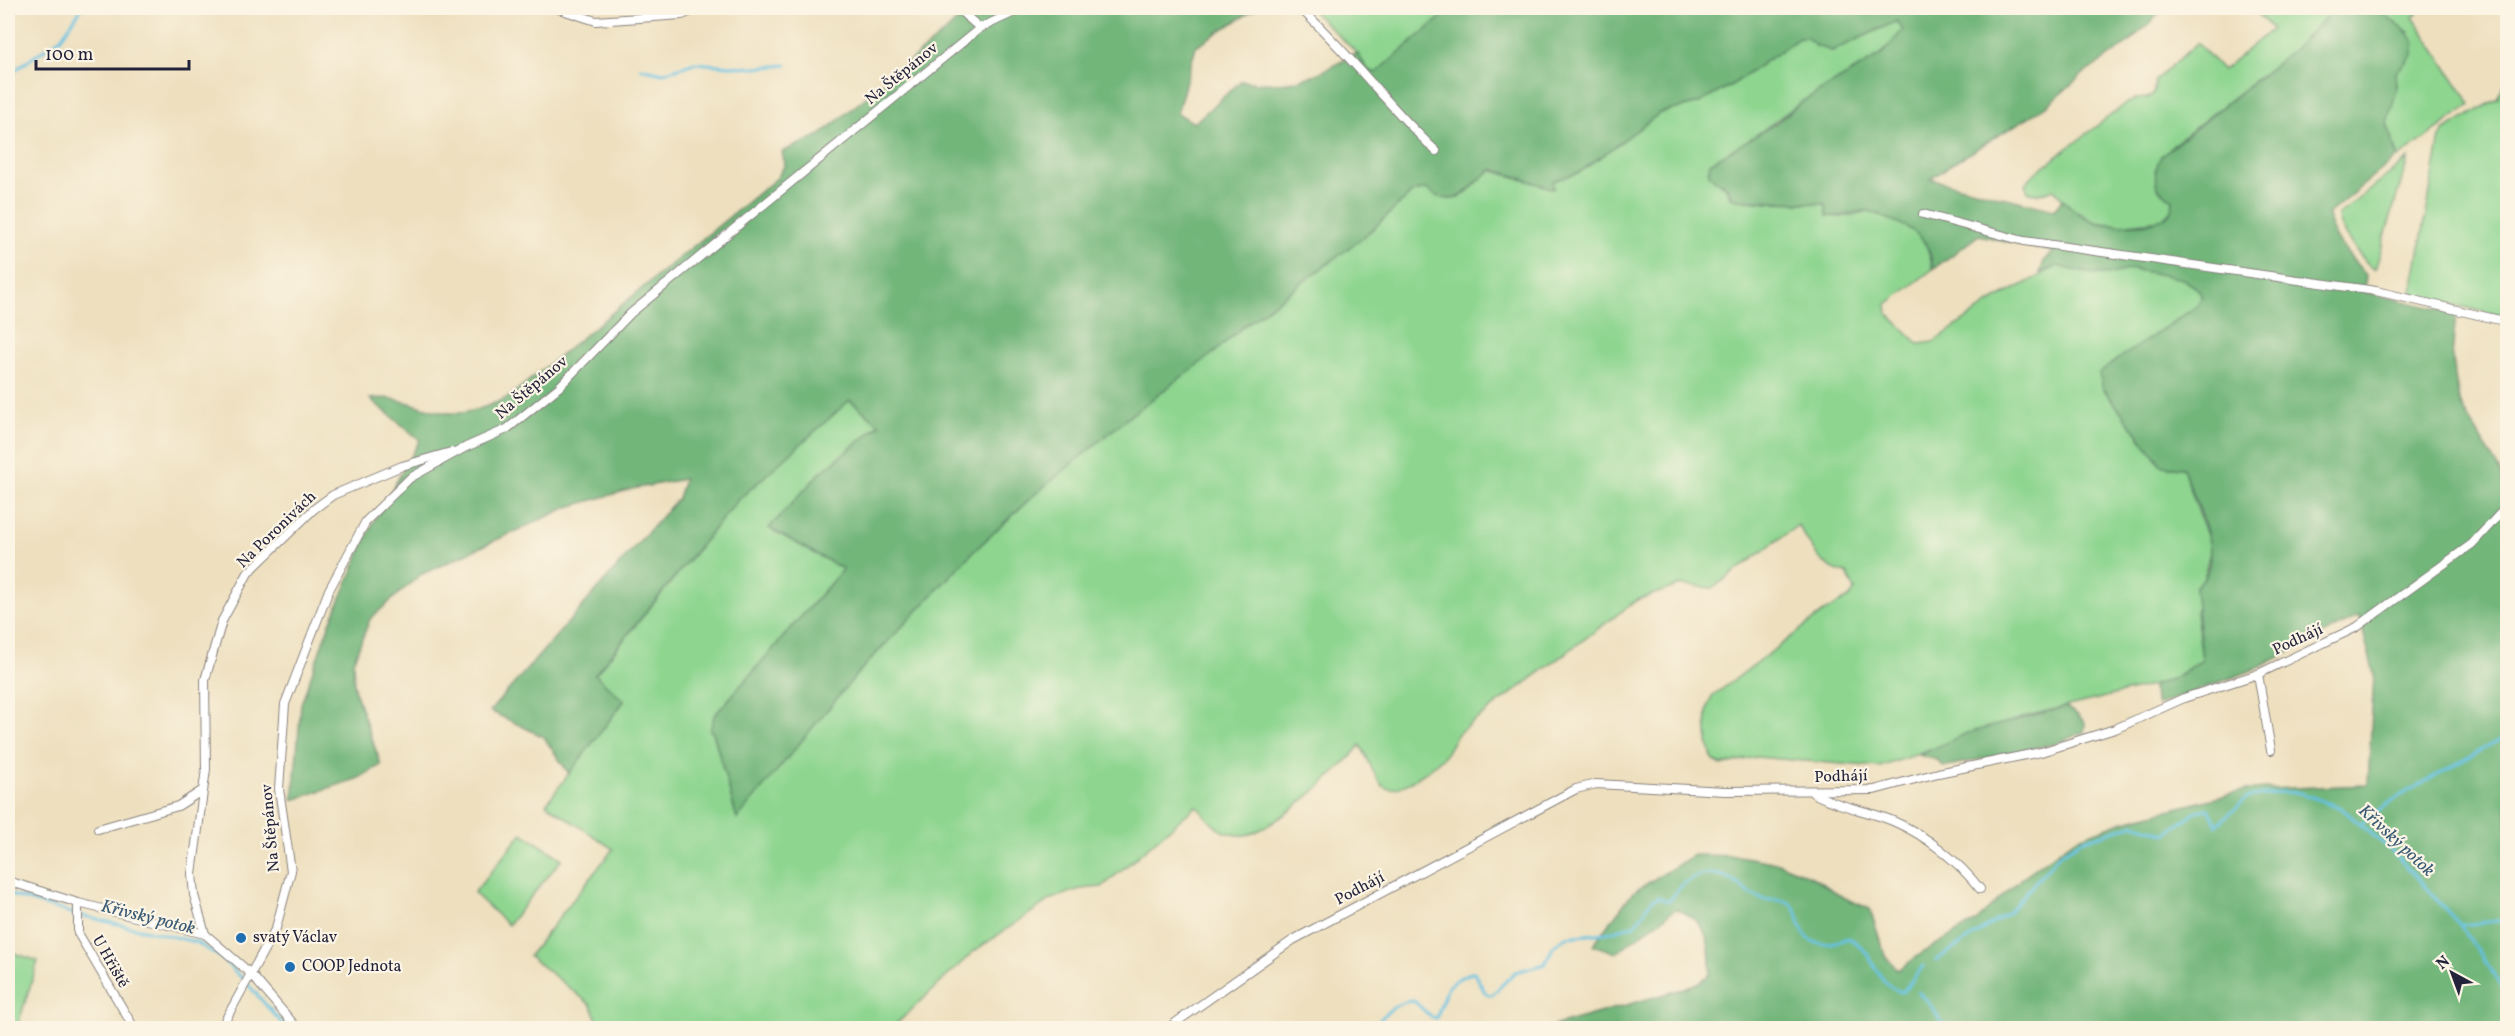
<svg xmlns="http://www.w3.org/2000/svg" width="2515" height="1036" viewBox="0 0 2515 1036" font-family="Vollkorn,serif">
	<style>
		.green { fill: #8ed590; stroke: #587c66; stroke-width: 1.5 }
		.forest { fill: #72b67a; stroke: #4a6c5a; stroke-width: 1.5 }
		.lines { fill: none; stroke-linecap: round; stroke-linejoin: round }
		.stream { stroke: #63c1e1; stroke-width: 3 }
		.street-casing { stroke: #88817d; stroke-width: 10 }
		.street { stroke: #fff; stroke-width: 8 }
		.poi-dot { fill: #1f6fb2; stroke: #fcf5e5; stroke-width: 2 }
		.labels { text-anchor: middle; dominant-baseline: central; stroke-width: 4.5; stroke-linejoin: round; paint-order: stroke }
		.street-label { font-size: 16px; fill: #22223b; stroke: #fcf5e5 }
		.poi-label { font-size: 16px; fill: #22223b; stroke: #fcf5e5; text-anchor: start }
		.water-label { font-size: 18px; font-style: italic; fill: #395a75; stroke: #fcf5e5 }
	</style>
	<rect width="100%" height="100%" fill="#fcf5e5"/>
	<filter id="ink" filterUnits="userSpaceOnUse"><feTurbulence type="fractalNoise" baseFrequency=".0167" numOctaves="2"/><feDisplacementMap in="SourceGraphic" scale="12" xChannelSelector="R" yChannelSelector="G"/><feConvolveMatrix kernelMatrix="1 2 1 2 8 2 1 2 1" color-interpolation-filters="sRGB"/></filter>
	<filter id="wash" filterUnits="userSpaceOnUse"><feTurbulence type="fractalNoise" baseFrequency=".008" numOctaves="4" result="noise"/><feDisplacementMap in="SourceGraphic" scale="24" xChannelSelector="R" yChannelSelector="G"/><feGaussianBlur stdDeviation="1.35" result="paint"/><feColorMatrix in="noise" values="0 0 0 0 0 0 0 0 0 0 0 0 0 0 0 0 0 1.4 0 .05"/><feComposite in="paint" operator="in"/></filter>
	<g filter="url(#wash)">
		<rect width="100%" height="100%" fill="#eee0bf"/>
		<!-- green -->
		<g class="green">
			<path d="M1309,8H1452L1376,73L1368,70L1357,53Z"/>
			<path d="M2252,8H2335L2292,51L2174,144L2155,170L2159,190L2173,200L2171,210L2161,220L2119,225L2094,222L2068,206L2054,189L2039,194L2028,192L2025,184L2030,177L2124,105L2134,99L2148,98L2153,94L2156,80L2197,43L2223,70L2272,29Z"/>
			<path d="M2376,8H2422L2413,17L2471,104L2398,158L2387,123L2397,89L2396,72L2410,58L2409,32L2392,23Z"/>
			<path d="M1897,21L1903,30L1881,55L1803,101L1708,170C1712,180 1716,182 1725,186L1730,197C1757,204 1796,202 1826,204L1827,216L1842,217L1869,211L1916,230L1927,247L1933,269L1887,304L1888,314L1919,344L1933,342L1991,302L2057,266L2087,273L2108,274L2132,269L2166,275L2183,279L2197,288L2203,297L2196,307L2156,333L2103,388L2162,466L2183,468L2211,547L2196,612L2202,660L2172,679L2151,686L2031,715L1880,767L1756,757L1721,765L1713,760C1707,744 1702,709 1713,696L1824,612L1849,598L1855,590L1847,573C1820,569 1812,547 1798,525L1713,588L1681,585L1637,600L1461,731C1452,738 1451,749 1443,757C1432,768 1396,798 1383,786C1371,774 1369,757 1360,745C1344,768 1273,831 1245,835C1239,836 1229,833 1223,831C1213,828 1204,813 1196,806L1102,887L1080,889L1051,899L973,952L892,1028H597L599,1025L591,1005L529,956L613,849L546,804L624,701L595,675L737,501L849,400L880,424L820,473L770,528L843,569L714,716L713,732L737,818L857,674L972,553L1033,496L1131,415L1216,351L1241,328L1365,236L1413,192L1427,189C1457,213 1468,189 1490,170L1553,188V181L1580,172L1660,113L1699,103L1733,84L1799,38H1807L1817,46L1832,51Z"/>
			<path d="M2507,79V317L2416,296L2412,291L2440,137L2445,130L2497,99Z"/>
			<path d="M2408,159L2375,270C2363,261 2338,230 2338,215Z"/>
			<path d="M522,833L562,859L508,925L474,893Z"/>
			<path d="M8,951L38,961L17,1028H8Z"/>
		</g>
		<!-- forest -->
		<g class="forest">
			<path d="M971,8H1257L1196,46L1177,113L1194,123L1241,81C1292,89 1314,77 1357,53L1368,70L1376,73L1452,8H2165L2127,44L2082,75L2047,106L1958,160L1931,179L2054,210L2063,199C2069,207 2083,217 2093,221C2105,227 2150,225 2162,219C2170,216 2173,207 2173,200C2169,196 2164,194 2160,190C2152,181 2156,165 2161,156L2292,51L2335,8H2376C2390,21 2406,26 2415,43L2413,55L2396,72L2397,89L2387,123L2397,157L2328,214C2330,237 2351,258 2366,275L2364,292L2456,313L2452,357L2459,401L2501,473L2505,497L2508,501L2507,1028H1546L1679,990L1698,983L1710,974C1711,943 1708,921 1676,909L1616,953L1593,945L1633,892L1694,855L1738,856L1778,863L1812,877L1845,898L1870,909L1885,956L1898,970L1927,950L1975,922L2023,877L2074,840L2121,822L2247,790L2368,785L2374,674L2359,616L2258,668L2157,705L2151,686L2172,679L2202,660L2195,587C2230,561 2194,500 2183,468L2162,466L2103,388L2099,374L2112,363L2196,307L2203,297L2197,288L2183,279L2132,269L2107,275L2087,273L2057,266L2040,273L2044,261L2054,252L1979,235L1933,269C1931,238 1911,227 1886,218C1881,216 1874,211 1868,211C1856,210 1843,218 1827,216L1825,204L1734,199C1729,195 1730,190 1726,186C1717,178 1705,182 1710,163L1776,123L1803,101L1881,55L1903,30L1897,21L1832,51L1816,46L1807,38H1799L1733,84L1699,103L1660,113L1580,172L1553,181L1554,189L1493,169C1468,184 1460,215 1426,189L1413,192L1365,236L1241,328L1216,351L1131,415L1033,496L972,553L857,674L737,819L713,732L710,731L714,716L843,569L769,528L820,473L880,425L850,400L737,501L595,674L624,701L569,774L544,737L490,711L678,498L684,479L632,489L568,507L420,575L370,619L353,662L354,688L381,765L359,778L293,800L301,704L328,628L373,523L420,440L370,399C394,395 415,406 437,411C462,418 487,407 509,397L777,178L785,165L782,152L820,135L945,32Z"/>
			<path d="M2065,707L2077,714L2085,723L2084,732L2054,744L1943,767L1937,760L1919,755L1967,733Z"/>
		</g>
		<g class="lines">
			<!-- stream -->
			<g class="stream">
				<path d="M640,68L663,73L695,63L755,68L786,65"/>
				<path d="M8,75L61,38L82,8"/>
				<path d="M2361,824L2396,798L2508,735"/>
				<path d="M8,894L78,915L196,942L220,957L245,981L286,1028"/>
				<path d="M2460,925L2508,995"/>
				<path d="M1936,960L2007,914L2060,854L2081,841L2135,824L2166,834L2196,811L2209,809L2217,825L2247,798L2282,792L2301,793L2341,808L2392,851L2460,925L2508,920"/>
				<path d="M1918,992L1927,1000L1946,1028"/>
				<path d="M1373,1028C1383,1015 1396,1001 1414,1001L1431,1017L1437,1018C1445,991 1445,981 1474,972L1486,994L1492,995L1515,972L1545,964L1553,947L1566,937L1606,933L1635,925L1652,900L1659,897L1666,901L1671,899C1683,879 1706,866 1730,879C1740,885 1751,896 1762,899C1771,902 1779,897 1789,903C1799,909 1797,917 1801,927C1809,949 1831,945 1848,938C1876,949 1874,987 1903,992L1923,966"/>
			</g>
		</g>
	</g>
	<g filter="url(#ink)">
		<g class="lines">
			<defs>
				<g id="street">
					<path d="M556,8L596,21L682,15L699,8"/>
					<path d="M957,8L980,28"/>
					<path d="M1300,8C1349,53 1387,105 1436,151"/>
					<path d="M1923,214L2024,241L2376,291L2508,322"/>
					<path d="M2258,674L2271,750"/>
					<path d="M1813,793C1838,807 1866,810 1893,821C1926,835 1958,861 1980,889"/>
					<path d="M98,829L178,806L203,790"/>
					<path d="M8,881L78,903L205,934L250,973L297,1028"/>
					<path d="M78,903V933L134,1028"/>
					<path d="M205,934L194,895L192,874L206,769L205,680L222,621L248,573L314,509L333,495L402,466L451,452"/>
					<path d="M221,1028L276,928L291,871L279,789L285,704L329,590L366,521L410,478L466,447L507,429L559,387L631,313L980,28L1023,8"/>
					<path d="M1168,1028L1293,940L1576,789L1596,784L1725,791L1874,790L1938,773L2041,752L2115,729L2184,698L2258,674L2357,627L2472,544L2508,505"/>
				</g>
			</defs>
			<!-- street casing -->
			<use href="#street" class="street-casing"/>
			<!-- street -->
			<use href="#street" class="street"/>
		</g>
	</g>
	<!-- markers -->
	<g class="poi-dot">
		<circle cx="241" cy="938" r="6"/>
		<circle cx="290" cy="967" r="6"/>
	</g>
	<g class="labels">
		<!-- street labels -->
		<g class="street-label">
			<text transform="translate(902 74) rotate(-39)">Na Štěpánov</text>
			<text transform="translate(532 388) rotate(-40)">Na Štěpánov</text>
			<text transform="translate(277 530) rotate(-44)">Na Poronivách</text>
			<text transform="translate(2298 640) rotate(-25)">Podhájí</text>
			<text transform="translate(1841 777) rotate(-2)">Podhájí</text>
			<text transform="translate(271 828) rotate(-95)">Na Štěpánov</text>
			<text transform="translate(1360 889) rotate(-28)">Podhájí</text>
			<text transform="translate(110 962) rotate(60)">U Hřiště</text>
		</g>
		<!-- poi labels -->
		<g class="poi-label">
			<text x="253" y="938">svatý Václav</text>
			<text x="302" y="967">COOP Jednota</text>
		</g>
		<!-- water labels -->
		<g class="water-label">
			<text transform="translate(2396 841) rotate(43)">Křivský potok</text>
			<text transform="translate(148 918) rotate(14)">Křivský potok</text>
		</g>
	</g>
	<!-- margin -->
	<rect width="2515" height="1036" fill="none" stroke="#fcf5e5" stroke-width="30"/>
	<!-- north arrow -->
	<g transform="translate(2452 973) rotate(319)" stroke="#fcf5e5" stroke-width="4.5" paint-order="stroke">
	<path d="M0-4.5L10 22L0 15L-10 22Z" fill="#22223b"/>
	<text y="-9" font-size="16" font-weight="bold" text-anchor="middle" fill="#22223b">N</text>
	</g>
	<!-- scale -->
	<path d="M36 60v9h153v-9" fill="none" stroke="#22223b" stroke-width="3"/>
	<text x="45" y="60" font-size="18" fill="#22223b" stroke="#fcf5e5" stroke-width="4.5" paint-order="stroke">100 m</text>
</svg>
